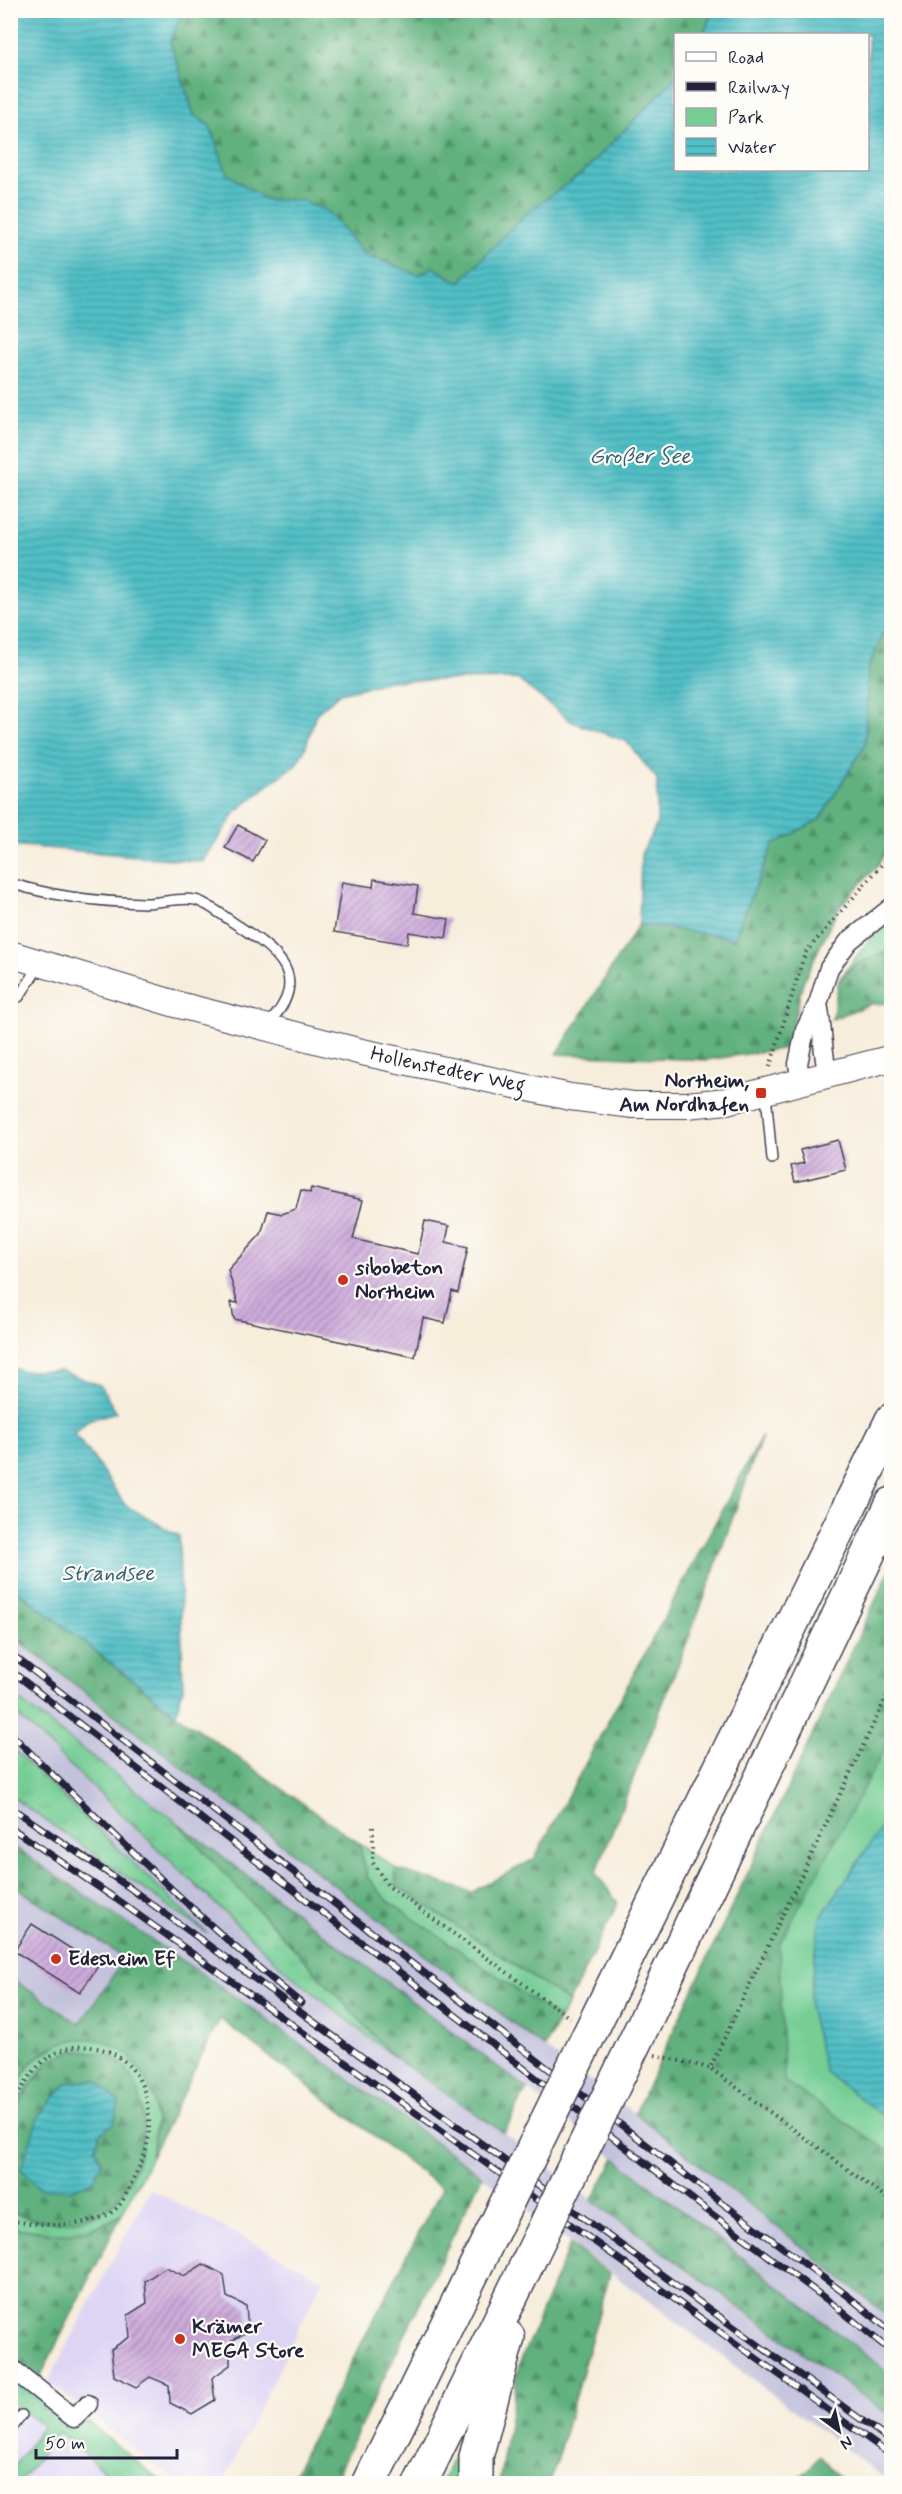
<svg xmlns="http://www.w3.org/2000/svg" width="902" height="2494" viewBox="0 0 902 2494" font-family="Mynerve,sans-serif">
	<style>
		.built { fill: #ded5f5 }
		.railway { fill: #c3c1db }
		.grass { fill: url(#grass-tufts); stroke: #4c7868; stroke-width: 1.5 }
		.forest { fill: url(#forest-firs); stroke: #416a5c; stroke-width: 1.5; fill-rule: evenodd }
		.park { fill: #76ce95; stroke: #4c7868; stroke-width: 1.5 }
		.water { fill: url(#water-rules); stroke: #3a7080; stroke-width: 1.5 }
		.building { fill: url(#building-hatch) }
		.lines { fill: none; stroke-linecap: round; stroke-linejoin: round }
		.lane-casing { stroke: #424053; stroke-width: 12 }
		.street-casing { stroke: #424053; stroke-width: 21 }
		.secondary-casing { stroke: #424053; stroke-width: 28 }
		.highway-casing { stroke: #424053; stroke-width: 36 }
		.path { stroke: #424053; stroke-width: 4; stroke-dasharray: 1.5 4.5; stroke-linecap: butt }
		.lane { stroke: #fff; stroke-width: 9 }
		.street { stroke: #fff; stroke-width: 18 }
		.secondary { stroke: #fff; stroke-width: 26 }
		.highway { stroke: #fff; stroke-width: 33 }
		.rail-casing { stroke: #22223b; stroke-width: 7 }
		.rail { stroke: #fdfcf7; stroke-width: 4.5; stroke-dasharray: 14; stroke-linecap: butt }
		.highway-bridge-casing { stroke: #424053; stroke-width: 36; stroke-linecap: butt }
		.highway-bridge { stroke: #fff; stroke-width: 33 }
		.poi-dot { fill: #c8321e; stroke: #fdfcf7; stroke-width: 2 }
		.labels { text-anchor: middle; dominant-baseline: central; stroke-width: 4.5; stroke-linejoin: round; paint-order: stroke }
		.street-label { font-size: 21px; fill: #22223b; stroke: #fdfcf7 }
		.poi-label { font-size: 21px; font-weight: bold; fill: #22223b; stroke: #fdfcf7; text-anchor: start }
		.water-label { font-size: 22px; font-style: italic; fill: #356173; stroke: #fdfcf7 }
	</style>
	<defs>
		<pattern id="grass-tufts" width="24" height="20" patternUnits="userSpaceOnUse" patternTransform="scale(1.5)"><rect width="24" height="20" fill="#76ce95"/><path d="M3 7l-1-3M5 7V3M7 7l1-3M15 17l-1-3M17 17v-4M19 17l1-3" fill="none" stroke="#66b181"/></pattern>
		<pattern id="forest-firs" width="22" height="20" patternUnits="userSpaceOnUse" patternTransform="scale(1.5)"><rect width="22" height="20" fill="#60b17e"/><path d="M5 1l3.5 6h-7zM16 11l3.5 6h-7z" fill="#4f9068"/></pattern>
		<pattern id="water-rules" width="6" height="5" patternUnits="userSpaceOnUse" patternTransform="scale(1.5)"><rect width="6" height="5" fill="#51bfc6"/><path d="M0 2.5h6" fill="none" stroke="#439ba2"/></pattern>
		<pattern id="building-hatch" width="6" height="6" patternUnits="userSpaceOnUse" patternTransform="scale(1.5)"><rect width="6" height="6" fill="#ceabdb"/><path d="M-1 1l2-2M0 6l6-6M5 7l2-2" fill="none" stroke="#a78bb3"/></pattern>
	</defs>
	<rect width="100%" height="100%" fill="#fdfcf7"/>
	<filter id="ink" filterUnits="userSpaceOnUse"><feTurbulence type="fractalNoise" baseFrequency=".0167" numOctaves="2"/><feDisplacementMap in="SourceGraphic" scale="12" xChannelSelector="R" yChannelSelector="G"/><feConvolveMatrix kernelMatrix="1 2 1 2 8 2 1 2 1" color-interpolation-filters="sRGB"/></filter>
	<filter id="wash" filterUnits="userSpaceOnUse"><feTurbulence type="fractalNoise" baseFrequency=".008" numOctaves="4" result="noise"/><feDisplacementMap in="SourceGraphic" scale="24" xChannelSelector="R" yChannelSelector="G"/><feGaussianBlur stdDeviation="1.35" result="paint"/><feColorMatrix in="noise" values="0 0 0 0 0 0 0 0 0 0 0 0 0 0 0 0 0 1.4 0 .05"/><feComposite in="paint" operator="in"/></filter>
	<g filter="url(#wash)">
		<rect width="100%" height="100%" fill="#f7eddb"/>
		<!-- built -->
		<g class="built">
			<path d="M150,2189L323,2279L223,2483H179L48,2382Z"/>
			<path d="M10,2385L47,2422L110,2475L106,2483H11Z"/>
		</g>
		<!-- railway -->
		<g class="railway">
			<path d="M10,1635L544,2048L635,2113L891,2318V2375L527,2089L178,1823L11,1693Z"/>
			<path d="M10,1709L284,1969L395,2058L504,2133L592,2200L891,2417V2483L482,2176L230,1993L11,1845V1796L204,1930L11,1747Z"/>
			<path d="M10,1884L125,1958L80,2024L11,1978Z"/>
		</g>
		<!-- grass -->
		<g class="grass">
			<path d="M891,922V950L855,965L839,980L868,941Z"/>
			<path d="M10,1693L178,1823L395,2058L284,1969L11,1709Z"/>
			<path d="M11,1747L208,1934L11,1796Z"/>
			<path d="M359,1843L396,1869V1885L569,2002L559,2019L387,1900L367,1877Z"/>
			<path d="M96,2038L123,2050L145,2073L154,2100L156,2124L151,2157L122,2214L101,2227L76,2233H52L16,2228L11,2238V2211C34,2223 56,2221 82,2218L140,2150L143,2135L142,2116L98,2053C90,2053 82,2051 74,2052C42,2054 25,2094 11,2117V2095L32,2062L65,2040Z"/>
			<path d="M10,2359L163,2483H106L109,2475L59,2432L19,2483H11V2471L43,2426L11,2402Z"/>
			<path d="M471,2422L462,2483H440Z"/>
		</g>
		<!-- forest -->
		<g class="forest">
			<path d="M712,10L704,34H676L675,78L585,171L523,216L459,283L433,267L419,276L364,254L327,211L301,200H266L227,174L210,126L194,115L170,41L184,11Z"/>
			<path d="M891,615V840L879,864L839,907L803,982L787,1048L707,1060L557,1054L639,924L734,938L773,845L820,819L865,745L868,669Z"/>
			<path d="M891,950V1003L870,1004L832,1019L839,980L855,965Z"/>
			<path d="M762,1436L700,1609L596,1873L618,1903L569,2002L396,1885V1869L472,1892L534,1859Z"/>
			<path d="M891,1567V2318L635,2113Z"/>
			<path d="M10,1585L176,1714L359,1843L367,1877L387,1900L559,2019L545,2048L11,1635Z"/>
			<path d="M178,1823L527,2089L504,2133L395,2058Z"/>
			<path d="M11,1845L230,1993L482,2176L333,2483H289L442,2188L220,2019L151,2157C154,2138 159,2117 153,2098C136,2039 80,2019 33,2061C24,2069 17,2085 11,2095V1978L80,2024L125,1958L11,1884Z"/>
			<path d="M73,2051C87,2052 105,2051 117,2060C159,2092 146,2179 107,2208C81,2227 38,2225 11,2211V2117L34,2080L52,2059ZM39,2115L101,2133L95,2148L102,2163Z"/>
			<path d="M615,2158L891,2375V2417L592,2200Z"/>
			<path d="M122,2214L38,2381L11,2359L10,2238L16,2228C61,2235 82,2238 122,2214Z"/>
			<path d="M570,2244L610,2274L550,2483H499L519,2365Z"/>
			<path d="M820,2456L842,2481L840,2483H795Z"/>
		</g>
		<!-- park -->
		<path class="park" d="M891,1737V2152L784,2081L779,1945Z"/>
		<!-- water -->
		<g class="water">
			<path d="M10,11H184L170,41L194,115L210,126L227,174L266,200H301L327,211L364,254L419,275L433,267L459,283L523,216L585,171L675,78L676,170H868V34H704L712,11H891V615L868,669L865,745L820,819L773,845L734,938L639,924L641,854L657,824V779L626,741L572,722L517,679L391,681L340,693L316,714L305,749L295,766L272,782L236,812L203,862L11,845Z"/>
			<path d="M11,1368L23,1371H61L100,1385L116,1412L88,1420L74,1434L95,1460L125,1505L179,1536L183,1689L176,1714L11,1585Z"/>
			<path d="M891,1813V2122L825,2072L809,2007L820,1918Z"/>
			<path d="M97,2080L119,2103L114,2123L101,2133L95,2148L102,2163L93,2181L70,2190L39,2188L21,2169L39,2115L67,2083Z"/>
		</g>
		<g id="blocks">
			<!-- building -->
			<g class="building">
				<path d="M238,825L265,840L253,862L225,848Z"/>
				<path d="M374,879L418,886L414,913L449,919L446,938L409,932L407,944L334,932L342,882L373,887Z"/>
				<path d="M838,1140L846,1170L795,1182L791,1166L804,1163L800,1150Z"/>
				<path d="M311,1188L363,1200L353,1239L418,1254L425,1221L449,1226L446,1242L468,1247L458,1293L452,1291L445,1323L423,1318L415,1357L234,1319L231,1302L238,1303L228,1270L261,1234L268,1211L282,1214L296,1209L301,1190L310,1193Z"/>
				<path d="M32,1924L98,1966L80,1993L14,1951Z"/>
				<path d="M203,2264L224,2275L227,2297L246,2306L248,2331L230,2342V2365L212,2378L215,2400L192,2414L170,2403L169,2385L150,2377L136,2387L114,2376L111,2349L130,2337L128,2315L147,2303L145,2281L166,2267L184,2276Z"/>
			</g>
		</g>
	</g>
	<g filter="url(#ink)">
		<use href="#blocks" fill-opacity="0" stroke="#424053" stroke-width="1.5"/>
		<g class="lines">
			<defs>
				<g id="lane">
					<path d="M10,883C54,897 99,902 145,903C160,903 182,897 195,900C206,902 225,917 234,923C276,950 314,976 268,1024"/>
					<path d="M10,995L19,997L40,965"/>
					<path d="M766,1094L772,1159"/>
					<path d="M10,2431L22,2415"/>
				</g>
				<g id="street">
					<path d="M818,1004C823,1028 822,1052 828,1076"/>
					<path d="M801,1083L798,1064L805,1030L818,1004L829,968L849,941L892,907"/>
					<path d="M10,2367L74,2418L88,2404"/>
				</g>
				<path id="secondary" d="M10,954L179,1005L362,1052L570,1097L633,1105H687L727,1101L892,1058"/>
				<g id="highway">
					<path d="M611,1990L892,1420"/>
					<path d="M648,2015L892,1504"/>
					<path d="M369,2484L491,2235"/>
					<path d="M420,2484L529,2260"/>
					<path d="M476,2484V2457L508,2337"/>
				</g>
			</defs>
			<!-- lane casing -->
			<use href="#lane" class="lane-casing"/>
			<!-- street casing -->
			<use href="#street" class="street-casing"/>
			<!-- secondary casing -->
			<use href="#secondary" class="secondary-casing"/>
			<!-- highway casing -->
			<use href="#highway" class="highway-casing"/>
			<!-- path -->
			<g class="path">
				<path d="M770,1067L805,953L892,853"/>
				<path d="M892,1685L710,2068L892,2202"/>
				<path d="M373,1827V1863L388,1886L570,2018"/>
				<path d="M655,2055L710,2068"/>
				<path d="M10,2107C21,2090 33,2067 49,2057C65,2046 83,2044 101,2049C142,2060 155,2107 147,2145C145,2157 138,2169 133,2179C127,2192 122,2208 107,2215C78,2229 44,2225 13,2221L10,2218"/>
			</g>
			<!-- lane -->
			<use href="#lane" class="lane"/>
			<!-- street -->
			<use href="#street" class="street"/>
			<!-- secondary -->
			<use href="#secondary" class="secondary"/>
			<!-- highway -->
			<use href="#highway" class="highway"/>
			<defs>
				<g id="rail">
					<path d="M10,1653L717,2199L848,2296L892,2332"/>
					<path d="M10,1670L700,2205L838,2308L892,2352"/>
					<path d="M10,1733C105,1825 199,1920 301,2003"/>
					<path d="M10,1807L127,1886L892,2442"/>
					<path d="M10,1827L116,1899L405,2105L892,2456"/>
				</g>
			</defs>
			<!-- rail casing -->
			<use href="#rail" class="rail-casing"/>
			<!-- rail -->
			<use href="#rail" class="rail"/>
			<defs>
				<g id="highway-bridge">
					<path d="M491,2235L611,1990"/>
					<path d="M529,2260L648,2015"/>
				</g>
			</defs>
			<!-- highway-bridge casing -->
			<use href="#highway-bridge" class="highway-bridge-casing"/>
			<!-- highway-bridge -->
			<use href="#highway-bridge" class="highway-bridge"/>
		</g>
	</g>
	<!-- markers -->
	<g class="poi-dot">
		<rect x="755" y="1087" width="12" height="12" rx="3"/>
		<circle cx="343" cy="1280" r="6"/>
		<circle cx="56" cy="1959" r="6"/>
		<circle cx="180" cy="2339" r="6"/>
	</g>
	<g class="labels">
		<!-- street labels -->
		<g class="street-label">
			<text transform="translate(448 1070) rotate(12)">Hollenstedter Weg</text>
		</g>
		<!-- poi labels -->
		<g class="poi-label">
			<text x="749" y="1081" text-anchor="end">Northeim,<tspan x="749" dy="24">Am Nordhafen</tspan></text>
			<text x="355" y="1268">sibobeton<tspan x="355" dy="24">Northeim</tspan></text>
			<text x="68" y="1959">Edesheim Ef</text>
			<text x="192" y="2327">Krämer<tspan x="192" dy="24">MEGA Store</tspan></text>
		</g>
		<!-- water labels -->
		<g class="water-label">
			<text x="640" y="457">Großer See</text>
			<text x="108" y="1574">Strandsee</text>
		</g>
	</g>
	<!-- margin -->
	<rect width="902" height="2494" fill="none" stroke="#fdfcf7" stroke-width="36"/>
	<!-- legend -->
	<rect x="674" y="33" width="195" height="138" fill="#fdfcf7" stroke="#a5a5ac" stroke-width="1.5"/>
	<rect x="686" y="52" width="30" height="9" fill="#ffffff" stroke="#a5a5ac" stroke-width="1.5"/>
	<text x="728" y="63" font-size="18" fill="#22223b">Road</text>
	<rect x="686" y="82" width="30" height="9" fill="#22223b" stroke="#a5a5ac" stroke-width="1.5"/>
	<text x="728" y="93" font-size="18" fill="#22223b">Railway</text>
	<rect x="686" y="108" width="30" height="18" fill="#76ce95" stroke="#a5a5ac" stroke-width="1.5"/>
	<text x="728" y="123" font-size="18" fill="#22223b">Park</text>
	<rect x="686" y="138" width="30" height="18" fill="url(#water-rules)" stroke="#a5a5ac" stroke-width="1.5"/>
	<text x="728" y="153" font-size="18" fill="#22223b">Water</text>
	<!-- north arrow -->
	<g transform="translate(839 2431) rotate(147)" stroke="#fdfcf7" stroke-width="4.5" paint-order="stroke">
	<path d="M0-4.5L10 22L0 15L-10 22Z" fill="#22223b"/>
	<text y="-9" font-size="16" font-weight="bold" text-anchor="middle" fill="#22223b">N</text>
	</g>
	<!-- scale -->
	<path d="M36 2449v9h141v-9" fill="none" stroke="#22223b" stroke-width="3"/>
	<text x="45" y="2449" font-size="18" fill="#22223b" stroke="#fdfcf7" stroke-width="4.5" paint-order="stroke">50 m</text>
</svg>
